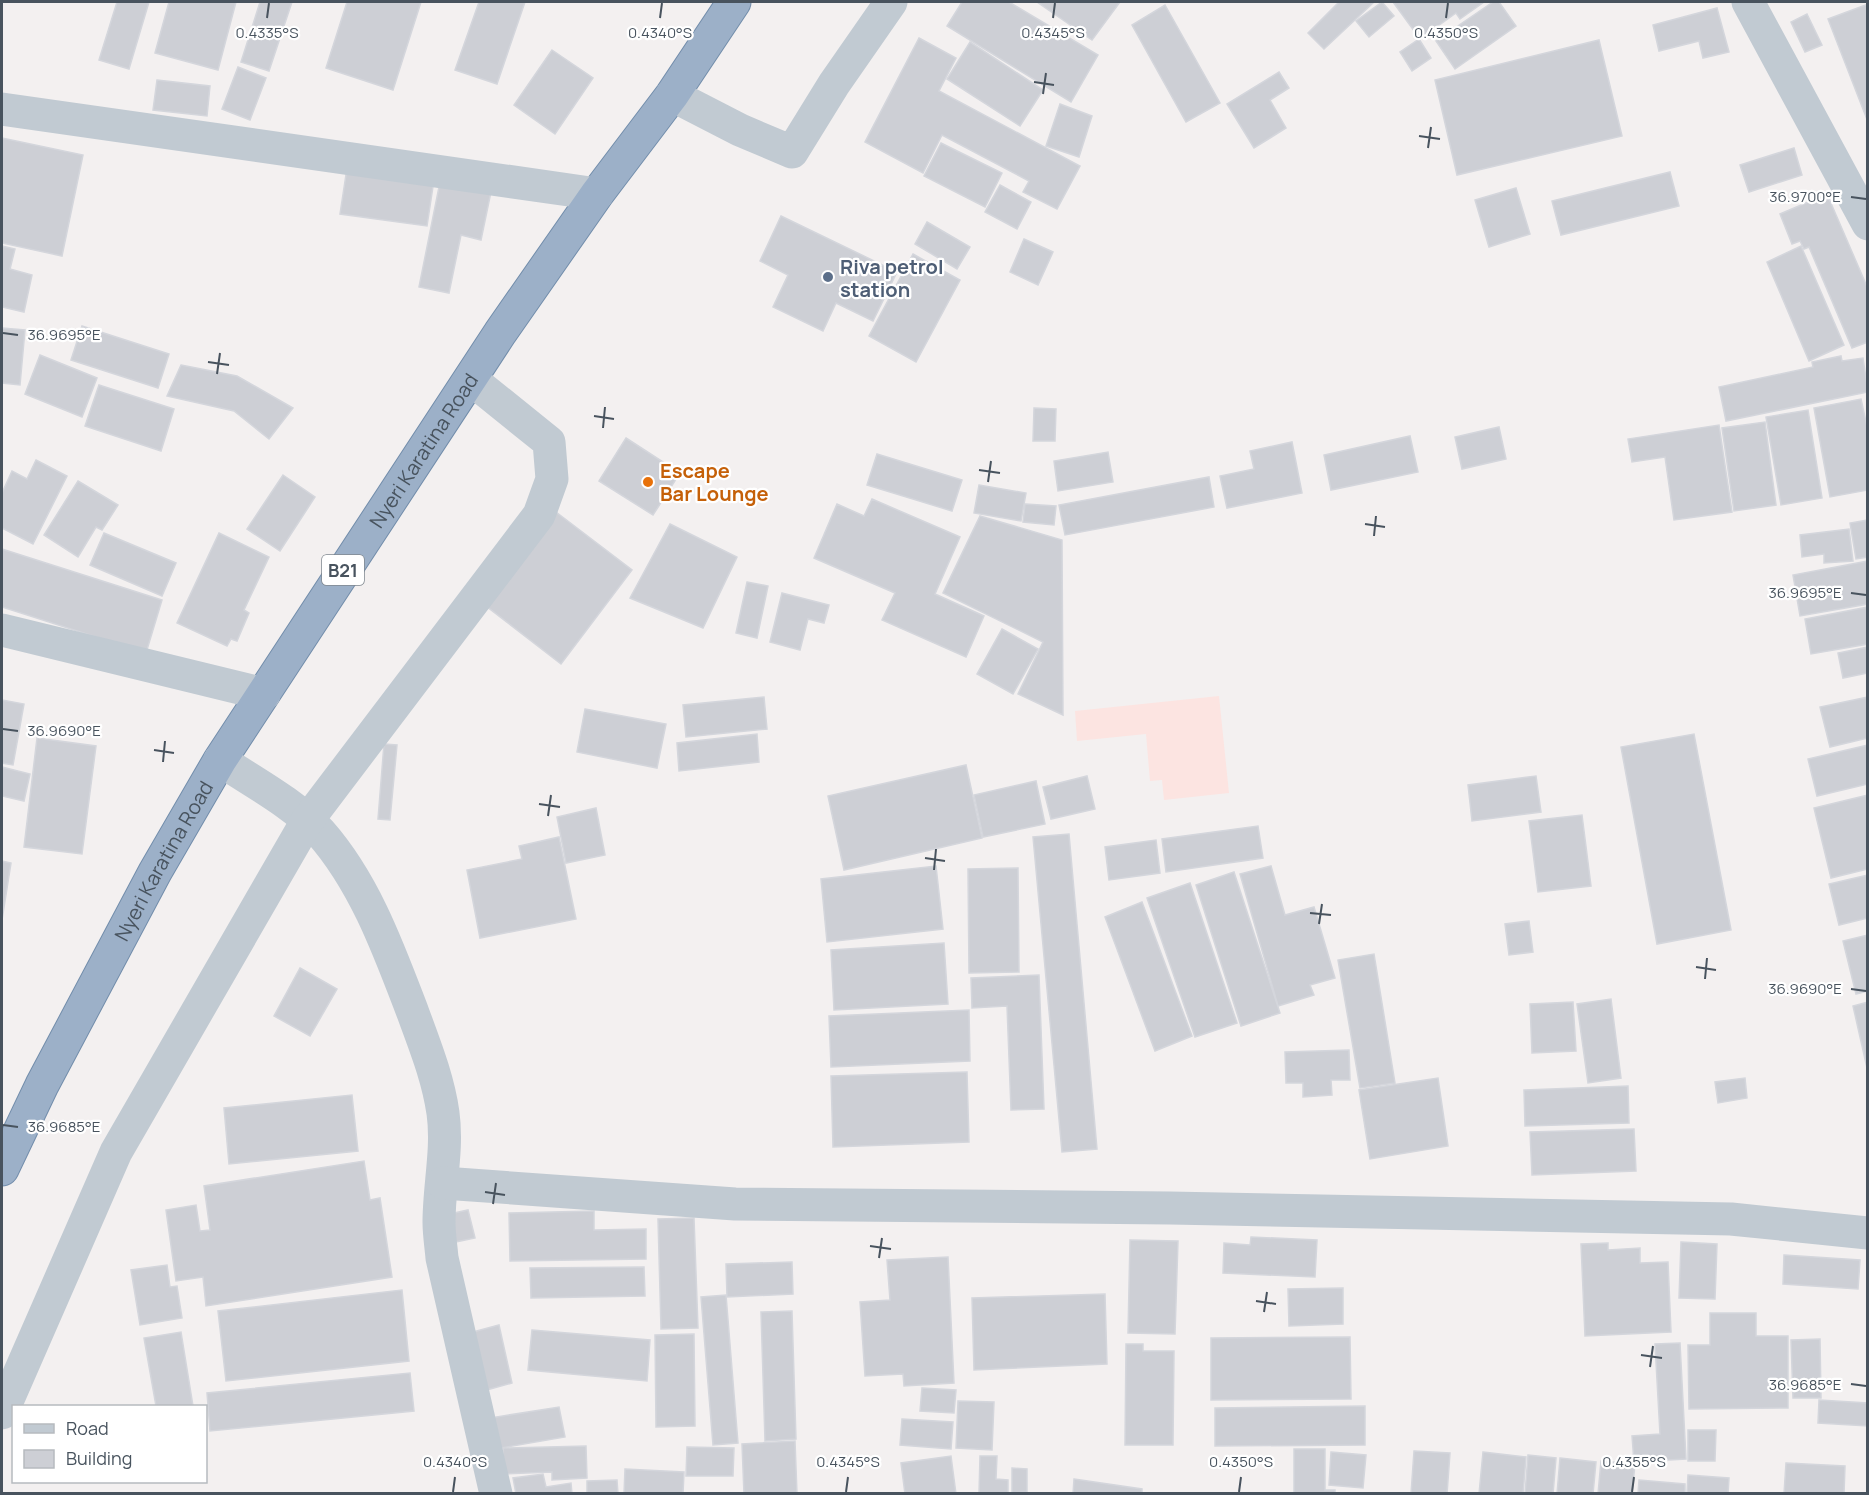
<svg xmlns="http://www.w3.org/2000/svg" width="1869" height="1495" viewBox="0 0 1869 1495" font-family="Manrope,sans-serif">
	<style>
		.medical { fill: #fce4e1 }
		.building { fill: #cdcfd5; stroke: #d4d6dc; stroke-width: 1.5 }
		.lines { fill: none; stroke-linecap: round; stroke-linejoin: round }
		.trunk-casing { stroke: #728dab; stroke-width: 35 }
		.minor { stroke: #c1cad2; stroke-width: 33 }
		.tertiary { stroke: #c1cad2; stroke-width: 33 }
		.trunk { stroke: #9cb0c8; stroke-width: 33 }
		.ticks { fill: none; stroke: #48535e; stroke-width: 2 }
		.service-dot { fill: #5c6f8a; stroke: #fff; stroke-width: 2 }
		.food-dot { fill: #e8710a; stroke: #fff; stroke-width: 2 }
		.labels { text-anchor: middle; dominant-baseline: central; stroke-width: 4.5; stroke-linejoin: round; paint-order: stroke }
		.shield { fill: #fff; stroke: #7f878e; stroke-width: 1.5 }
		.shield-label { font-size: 18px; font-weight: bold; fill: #48535e }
		.service-label { font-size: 20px; font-weight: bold; fill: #4e5e75; stroke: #fff; text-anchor: start }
		.street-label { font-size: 20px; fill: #48535e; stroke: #fff }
		.food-label { font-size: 20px; font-weight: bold; fill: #c56008; stroke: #fff; text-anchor: start }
		.ticks-label { font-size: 15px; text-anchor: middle; fill: #48535e; stroke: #fff; stroke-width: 4.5; stroke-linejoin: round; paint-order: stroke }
	</style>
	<rect width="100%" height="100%" fill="#f3f0f0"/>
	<!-- medical -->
	<path class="medical" d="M1219,696L1229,793L1164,800L1162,780L1150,781L1146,734L1077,741L1075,711Z"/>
	<!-- building -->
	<g class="building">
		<path d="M117,2H149L129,69L99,60Z"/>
		<path d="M169,2H236L218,70L155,53Z"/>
		<path d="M260,2H292L269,71L241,62Z"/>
		<path d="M347,2H421L393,90L326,68Z"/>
		<path d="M479,2H525L497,84L455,70Z"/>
		<path d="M962,2H1009L1098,55L1071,102L947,26Z"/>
		<path d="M1037,2H1120L1092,40Z"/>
		<path d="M1337,2H1374L1324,49L1308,33L1338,3Z"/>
		<path d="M1382,2L1394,16L1369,37L1356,21Z"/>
		<path d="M1393,2H1484L1460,19L1456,13L1420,39Z"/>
		<path d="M1493,2H1499L1516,26L1455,69L1436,41Z"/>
		<path d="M1868,4V122L1828,19Z"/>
		<path d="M1165,5L1220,103L1186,122L1132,25Z"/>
		<path d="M1717,8L1729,52L1703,58L1699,41L1659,51L1653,25Z"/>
		<path d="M1807,14L1822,45L1805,52L1791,22Z"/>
		<path d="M919,38L956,58L939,91L1080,166L1057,209L1023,192L1029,181L942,135L923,173L865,142Z"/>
		<path d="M1419,39L1431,58L1412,71L1400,52Z"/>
		<path d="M1599,40L1622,136L1457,175L1435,80Z"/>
		<path d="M970,42L1043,90L1020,126L947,79Z"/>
		<path d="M552,50L593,78L555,134L514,105Z"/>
		<path d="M238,67L266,78L250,120L222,109Z"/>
		<path d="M1279,72L1289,88L1270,100L1286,128L1254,148L1227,104Z"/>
		<path d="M157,80L210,86L207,116L153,110Z"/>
		<path d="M1060,104L1092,116L1079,157L1046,146Z"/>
		<path d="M2,138L83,155L62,256L2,243Z"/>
		<path d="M941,143L1002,173L985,207L924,176Z"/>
		<path d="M1794,148L1802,175L1749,192L1740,165Z"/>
		<path d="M347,168L434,180L427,226L340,214Z"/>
		<path d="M1670,172L1679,206L1561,235L1552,201Z"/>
		<path d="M441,177L492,187L481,240L461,235L449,293L419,287Z"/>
		<path d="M1000,185L1031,202L1017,229L985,212Z"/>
		<path d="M1516,188L1530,234L1489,247L1475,200Z"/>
		<path d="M1827,194L1868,289V342L1852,348L1809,247L1804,249L1800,241L1792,244L1780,214Z"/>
		<path d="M781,216L897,272L873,321L836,303L823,331L773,307L788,275L760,261Z"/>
		<path d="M927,222L970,247L957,269L915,244Z"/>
		<path d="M1024,239L1053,252L1038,285L1010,272Z"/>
		<path d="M2,246L15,249L10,269L32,275L24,312L2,307Z"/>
		<path d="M1801,246L1844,345L1809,361L1767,262Z"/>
		<path d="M913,254L960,280L916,362L869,336Z"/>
		<path d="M82,326L169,354L158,388L71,360Z"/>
		<path d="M2,328L25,330L20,385L2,383Z"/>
		<path d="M40,355L97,378L82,417L25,394Z"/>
		<path d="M1841,356L1842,361L1863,358L1868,392L1726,421L1719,387L1813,367L1812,362Z"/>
		<path d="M181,365L237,376L293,408L269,439L234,411L167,396Z"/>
		<path d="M99,385L174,409L161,451L85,426Z"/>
		<path d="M1861,399L1868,431V490L1830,497L1814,408Z"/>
		<path d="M1034,408L1056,409L1055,441H1033Z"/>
		<path d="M1808,410L1822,498L1781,505L1766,417Z"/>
		<path d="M1765,422L1776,505L1734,511L1722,428Z"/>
		<path d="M1719,425L1732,512L1674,520L1665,457L1632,462L1628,439Z"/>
		<path d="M1499,427L1506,459L1462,469L1455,437Z"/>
		<path d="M1410,436L1418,472L1331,490L1324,455Z"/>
		<path d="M626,438L680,473L653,515L599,481Z"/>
		<path d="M1292,442L1302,493L1227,508L1220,476L1254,469L1250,451Z"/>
		<path d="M1108,452L1113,482L1058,491L1054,461Z"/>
		<path d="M877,454L962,480L952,511L867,485Z"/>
		<path d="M36,460L67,476L33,544L2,528V493L12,471L27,479Z"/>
		<path d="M283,475L315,497L280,551L247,529Z"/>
		<path d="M1209,477L1214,507L1065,535L1059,505Z"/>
		<path d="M78,481L118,505L102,530L96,527L78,557L44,535Z"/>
		<path d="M979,485L1026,493L1021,521L974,513Z"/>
		<path d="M872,499L960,537L935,594L984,616L966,657L882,620L895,593L814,558L837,504L864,516Z"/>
		<path d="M1025,504L1056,506L1054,525L1023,522Z"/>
		<path d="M556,512L632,570L561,664L486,606Z"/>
		<path d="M980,516L1062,540L1063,715L1018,694L1043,642L943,593Z"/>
		<path d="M1868,520V557L1856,559L1850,523Z"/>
		<path d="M670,524L737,557L703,628L630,598Z"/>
		<path d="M1849,529L1853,561L1824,563V554L1802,557L1800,535Z"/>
		<path d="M104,533L176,563L162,596L90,565Z"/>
		<path d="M219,533L269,557L244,610L249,613L237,641L231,639L227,646L177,623Z"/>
		<path d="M2,549L162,600L146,653L2,607Z"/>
		<path d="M1868,561V604L1800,616L1793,575Z"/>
		<path d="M747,582L768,586L757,638L736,633Z"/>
		<path d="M782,593L829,605L824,623L808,619L800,650L770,642Z"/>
		<path d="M1868,607V644L1811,654L1805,619Z"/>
		<path d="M1002,629L1038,649L1013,694L977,674Z"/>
		<path d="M1868,647V673L1843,678L1838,653Z"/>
		<path d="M764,697L767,729L686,737L683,705Z"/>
		<path d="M1868,697V738L1830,747L1820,707Z"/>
		<path d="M2,700L24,704L13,765L2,763Z"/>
		<path d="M585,709L666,724L657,768L577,752Z"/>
		<path d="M757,734L759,762L679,771L677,743Z"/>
		<path d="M1694,734L1731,930L1657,944L1621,747Z"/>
		<path d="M37,738L96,746L82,854L24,847Z"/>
		<path d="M384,744L397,745L390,820L378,819Z"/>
		<path d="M1868,745V784L1817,796L1808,759Z"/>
		<path d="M966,765L982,838L844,870L828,796Z"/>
		<path d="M2,767L30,774L24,801L2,796Z"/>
		<path d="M1087,776L1095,809L1051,819L1043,787Z"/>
		<path d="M1536,776L1541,812L1472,821L1468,785Z"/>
		<path d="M1036,781L1045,824L983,837L974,795Z"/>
		<path d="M1868,795V869L1831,878L1814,808Z"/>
		<path d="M596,808L605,855L566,863L557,817Z"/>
		<path d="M1582,815L1591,886L1538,892L1529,821Z"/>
		<path d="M1258,826L1263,858L1166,872L1162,839Z"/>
		<path d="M1069,834L1097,1149L1062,1152L1033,837Z"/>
		<path d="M559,837L576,919L480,938L467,870L522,859L519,846Z"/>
		<path d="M1156,840L1160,873L1109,880L1105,847Z"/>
		<path d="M2,861L11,863L2,920Z"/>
		<path d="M936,866L943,929L827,942L821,879Z"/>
		<path d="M1271,866L1285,915L1314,907L1335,978L1310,985L1314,995L1278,1006L1240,874Z"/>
		<path d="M1018,868L1019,972L969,973L968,869Z"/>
		<path d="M1234,872L1280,1013L1241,1026L1196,885Z"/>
		<path d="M1868,875V918L1839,925L1829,884Z"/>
		<path d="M1190,883L1237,1023L1195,1037L1147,898Z"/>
		<path d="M1142,902L1192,1036L1155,1051L1105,917Z"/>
		<path d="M1529,921L1533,952L1509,955L1505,924Z"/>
		<path d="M1868,935V991L1856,994L1843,941Z"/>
		<path d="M944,943L948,1004L834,1010L831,950Z"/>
		<path d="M1374,954L1395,1083L1360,1088L1338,960Z"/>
		<path d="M300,968L337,989L310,1036L274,1016Z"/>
		<path d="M1039,975L1044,1109L1011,1110L1007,1006L972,1008L971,978Z"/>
		<path d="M1611,999L1621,1078L1588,1083L1577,1004Z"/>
		<path d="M1573,1002L1576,1051L1532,1053L1530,1004Z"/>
		<path d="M1868,1002V1067L1867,1068L1853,1006Z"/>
		<path d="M969,1010L970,1061L831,1067L829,1016Z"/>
		<path d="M1349,1050L1350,1080H1331L1332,1095L1303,1097V1083H1286L1285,1052Z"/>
		<path d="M967,1072L969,1142L833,1147L831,1076Z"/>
		<path d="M1438,1078L1448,1146L1370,1159L1359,1090Z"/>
		<path d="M1745,1078L1747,1098L1718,1103L1715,1082Z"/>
		<path d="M1628,1086L1629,1123L1525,1126L1524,1090Z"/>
		<path d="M352,1095L358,1151L229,1164L224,1108Z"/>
		<path d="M1634,1129L1636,1171L1532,1175L1530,1132Z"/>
		<path d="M364,1161L370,1200L380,1198L392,1277L206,1306L203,1277L176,1281L166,1210L196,1205L200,1231L210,1230L204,1186Z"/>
		<path d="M468,1210L475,1238L446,1244L440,1216Z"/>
		<path d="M594,1211V1230L646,1229V1259L510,1261L509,1213Z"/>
		<path d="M694,1218L698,1328L661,1329L658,1219Z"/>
		<path d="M1251,1237L1317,1240L1315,1277L1223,1273L1224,1243L1250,1245Z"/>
		<path d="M1130,1240L1178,1241L1175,1334L1128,1333Z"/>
		<path d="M1681,1242L1717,1244L1715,1299L1679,1298Z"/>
		<path d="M1608,1243V1250L1640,1248V1263L1668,1262L1671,1332L1585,1336L1581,1244Z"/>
		<path d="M1784,1255L1860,1260L1858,1289L1783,1284Z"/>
		<path d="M948,1257L954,1383L904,1386L903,1374L865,1376L860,1302L890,1300L887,1260Z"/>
		<path d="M792,1262L793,1294L727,1297L726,1264Z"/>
		<path d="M167,1265L170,1287L177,1286L182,1318L140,1325L131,1270Z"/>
		<path d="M644,1267L645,1296L531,1298L530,1268Z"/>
		<path d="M1343,1288V1324L1289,1326L1288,1289Z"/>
		<path d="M402,1290L409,1361L226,1381L218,1311Z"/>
		<path d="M1105,1294L1107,1364L974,1370L972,1298Z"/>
		<path d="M726,1295L738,1443L713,1445L701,1297Z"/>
		<path d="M792,1311L796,1439L765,1441L761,1312Z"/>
		<path d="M1710,1313H1756V1336H1788V1408L1689,1409L1688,1345H1710Z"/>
		<path d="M499,1325L512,1383L483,1391L469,1333Z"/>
		<path d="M532,1330L650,1340L647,1381L528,1370Z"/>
		<path d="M181,1332L193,1406H156L144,1338Z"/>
		<path d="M694,1334L695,1426L656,1427L655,1335Z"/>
		<path d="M1350,1337L1351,1399L1211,1400V1338Z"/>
		<path d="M1820,1339L1821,1398H1793L1791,1340Z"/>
		<path d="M1680,1343L1686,1459L1634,1462L1632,1436L1660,1434L1655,1344Z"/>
		<path d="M1126,1344H1143V1351H1174L1173,1445H1125Z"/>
		<path d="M410,1373L414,1411L210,1431L207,1393Z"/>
		<path d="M922,1388L956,1390L954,1413L920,1411Z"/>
		<path d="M1819,1400L1868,1403V1426L1818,1423Z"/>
		<path d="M958,1401L994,1402L992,1450L956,1448Z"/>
		<path d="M1365,1406V1445L1215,1446V1408Z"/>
		<path d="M559,1407L565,1437L495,1449L490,1418Z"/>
		<path d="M902,1419L953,1422L951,1449L900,1445Z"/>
		<path d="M1688,1430H1716L1715,1461H1688Z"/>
		<path d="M795,1441L797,1494H744L742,1444Z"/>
		<path d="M586,1446L587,1478L552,1480V1472L504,1474L503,1448Z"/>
		<path d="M687,1447L734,1448L733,1476H686Z"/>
		<path d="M1294,1449H1325V1490H1335V1494H1294Z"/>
		<path d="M1414,1451L1450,1453L1447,1494H1411Z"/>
		<path d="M1331,1452L1366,1455L1363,1488L1329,1485Z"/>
		<path d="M1483,1452L1526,1457L1523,1494H1479Z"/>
		<path d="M1528,1455L1556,1458L1553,1494H1525Z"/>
		<path d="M951,1456L956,1494H905L901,1463Z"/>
		<path d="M980,1456H997L996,1479L1008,1480V1494H979Z"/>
		<path d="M1560,1458L1596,1462L1593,1494H1557Z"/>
		<path d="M1601,1461L1635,1464L1632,1494H1598Z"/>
		<path d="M1786,1463L1845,1466L1844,1494H1784Z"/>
		<path d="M1012,1468L1027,1469V1492L1012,1493Z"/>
		<path d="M625,1469L684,1472L683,1494H624Z"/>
		<path d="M543,1474L546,1487L571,1483L572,1494H516L513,1478Z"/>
		<path d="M1688,1475L1729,1478L1728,1494H1687Z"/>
		<path d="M1074,1479L1142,1489V1494H1073Z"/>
		<path d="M617,1480L618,1494H587V1481Z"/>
		<path d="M1639,1480L1685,1484V1494H1638Z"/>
	</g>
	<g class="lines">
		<defs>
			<g id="trunk">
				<path id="s1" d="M2,1169L42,1085L155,872L220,760L500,333L597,194L672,95L734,2"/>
			</g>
		</defs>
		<!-- trunk casing -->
		<use href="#trunk" class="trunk-casing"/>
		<!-- minor -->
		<g class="minor">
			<path d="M1748,2L1868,224"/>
			<path d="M672,95L740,130L792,152L834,84L891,2"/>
			<path d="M2,109L597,194"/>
			<path d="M220,760C253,782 293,803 320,832C365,883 389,950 413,1013C425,1046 438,1078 443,1113C448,1149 439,1186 439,1222C439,1234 441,1246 442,1258L496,1494"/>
			<path d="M443,1183L735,1204L1170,1208L1731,1219L1868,1233"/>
			<path d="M2,1413L116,1152L307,821L539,515L552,479L549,442L472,380"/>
		</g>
		<!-- tertiary -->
		<path class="tertiary" d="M2,630L264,694"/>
		<!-- trunk -->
		<use href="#trunk" class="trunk"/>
	</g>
	<!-- ticks -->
	<path class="ticks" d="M267,18L269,3M660,18L662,3M1053,18L1055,3M1446,18L1448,3M1034,82L1054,85M1043,94L1046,73M1419,136L1440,139M1428,148L1431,127M1851,197L1866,199M3,333L18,335M208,362L229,365M217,374L220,353M594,416L614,419M603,428L605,407M979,470L1000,473M988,482L991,461M1365,524L1385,527M1374,536L1376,516M1851,593L1866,595M3,729L18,731M154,750L174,753M163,762L165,741M539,804L560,807M548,816L551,795M925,858L945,861M934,870L936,849M1310,913L1331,915M1319,924L1322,904M1696,967L1716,970M1705,979L1707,958M1851,989L1866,991M3,1125L18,1127M485,1192L505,1195M493,1204L496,1183M870,1246L891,1249M879,1258L882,1238M1256,1301L1276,1304M1264,1312L1267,1292M1641,1355L1662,1358M1650,1367L1653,1346M1851,1384L1866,1386M453,1492L455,1477M846,1492L848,1477M1239,1492L1241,1477M1632,1492L1634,1477"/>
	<!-- markers -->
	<circle class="service-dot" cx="828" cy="277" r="6"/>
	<circle class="food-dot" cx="648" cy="482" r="6"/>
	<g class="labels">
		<!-- shield labels -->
		<rect class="shield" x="322" y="555" width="42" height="30" rx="4.5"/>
		<g class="shield-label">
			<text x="343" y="570">B21</text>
		</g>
		<!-- service labels -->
		<g class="service-label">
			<text x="840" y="266">Riva petrol<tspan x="840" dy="23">station</tspan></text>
		</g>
		<!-- street labels -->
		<g class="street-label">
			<text stroke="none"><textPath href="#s1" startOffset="834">Nyeri Karatina Road</textPath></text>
			<text stroke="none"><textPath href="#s1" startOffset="348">Nyeri Karatina Road</textPath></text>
		</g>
		<!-- food labels -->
		<g class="food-label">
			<text x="660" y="470">Escape<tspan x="660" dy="23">Bar Lounge</tspan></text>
		</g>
	</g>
	<g class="ticks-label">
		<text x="267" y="38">0.4335°S</text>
		<text x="660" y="38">0.4340°S</text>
		<text x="1053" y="38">0.4345°S</text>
		<text x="1446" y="38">0.4350°S</text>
		<text x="1805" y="202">36.9700°E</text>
		<text x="64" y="340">36.9695°E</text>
		<text x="1805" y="598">36.9695°E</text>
		<text x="64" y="736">36.9690°E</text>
		<text x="1805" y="994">36.9690°E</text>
		<text x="64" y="1132">36.9685°E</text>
		<text x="1805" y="1390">36.9685°E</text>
		<text x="455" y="1467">0.4340°S</text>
		<text x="848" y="1467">0.4345°S</text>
		<text x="1241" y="1467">0.4350°S</text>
		<text x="1634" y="1467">0.4355°S</text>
	</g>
	<!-- border -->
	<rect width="1869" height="1495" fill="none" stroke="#48535e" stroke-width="6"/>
	<!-- legend -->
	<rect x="12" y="1405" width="195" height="78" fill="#ffffff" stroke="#b6babf" stroke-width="1.5"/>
	<rect x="24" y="1424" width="30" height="9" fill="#c1cad2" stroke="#b6babf" stroke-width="1.5"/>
	<text x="66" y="1435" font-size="18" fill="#48535e">Road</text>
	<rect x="24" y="1450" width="30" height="18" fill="#cdcfd5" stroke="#b6babf" stroke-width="1.5"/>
	<text x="66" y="1465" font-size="18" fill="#48535e">Building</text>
</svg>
